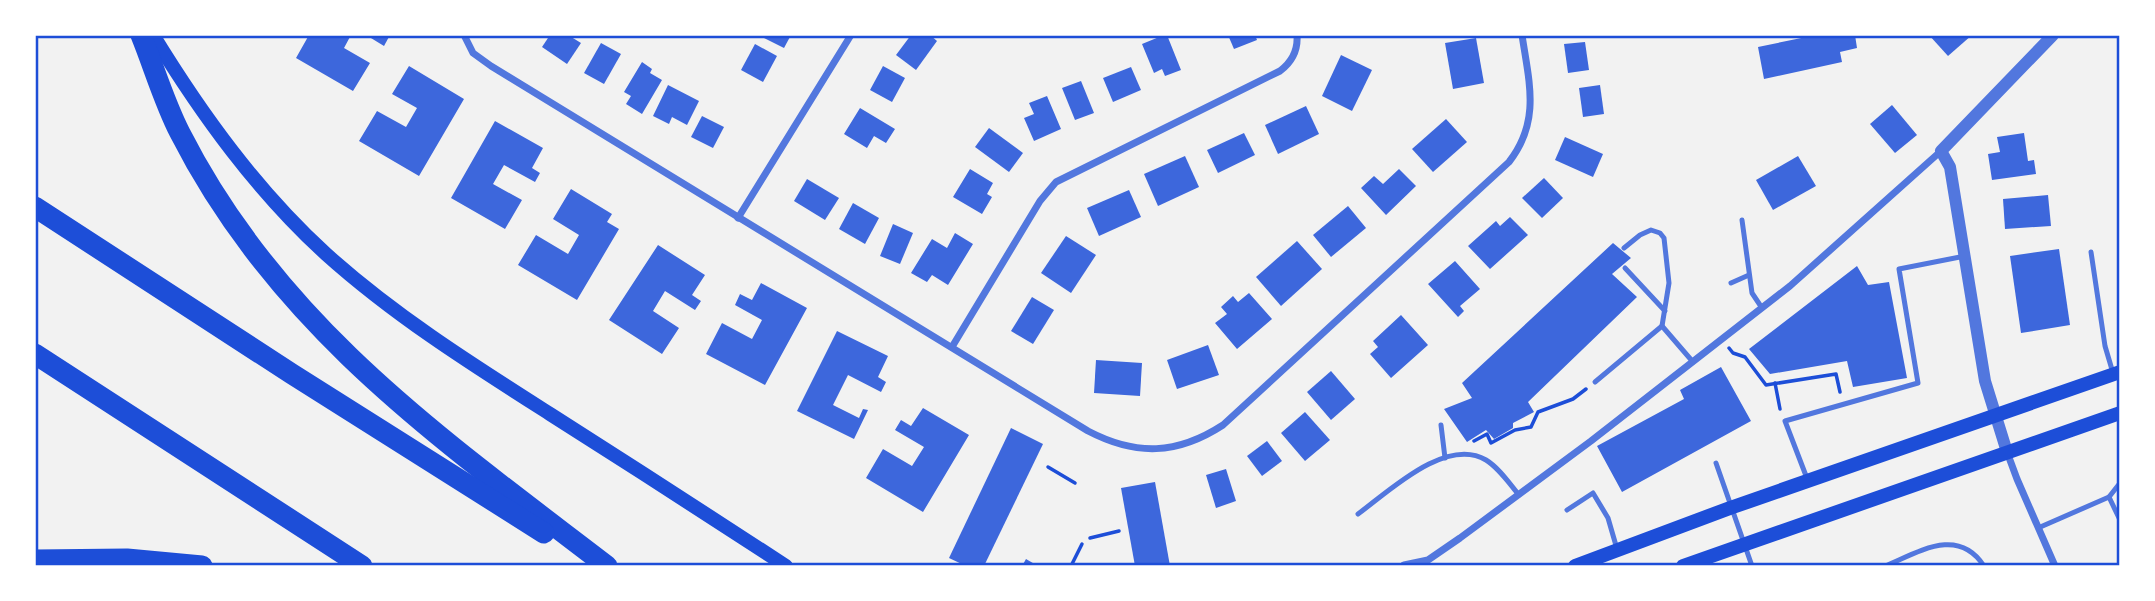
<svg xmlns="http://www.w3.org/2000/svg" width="2155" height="601" viewBox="0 0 2155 601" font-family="Helvetica,sans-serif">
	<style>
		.building { fill: #3d67dc }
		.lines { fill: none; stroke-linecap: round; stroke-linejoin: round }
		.path { stroke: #1d4ed8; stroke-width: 3.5 }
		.service { stroke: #5277de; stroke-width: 5 }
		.minor { stroke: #5277de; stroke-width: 7 }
		.tertiary { stroke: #5277de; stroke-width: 12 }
		.secondary { stroke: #1d4ed8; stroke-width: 14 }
		.motorway { stroke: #1d4ed8; stroke-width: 21 }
		.neatline { fill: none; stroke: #1d4ed8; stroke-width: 2.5 }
	</style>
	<rect width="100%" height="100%" fill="#f2f2f2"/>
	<!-- building -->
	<g class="building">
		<path d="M309,35H351L344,48L370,63L353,91L296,58Z"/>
		<path d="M366,35H390L384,46Z"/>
		<path d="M550,35H568L581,43L567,64L542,47Z"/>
		<path d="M758,35H791L784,48Z"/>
		<path d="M911,35H930L937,41L916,70L896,55Z"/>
		<path d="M1164,35H1167L1181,70L1165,76L1162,69L1154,73L1142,44Z"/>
		<path d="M1228,35H1255L1257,40L1234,49Z"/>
		<path d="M1816,35H1855L1857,48L1840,52L1842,62L1764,79L1758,47Z"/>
		<path d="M1929,35H1972L1948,56Z"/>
		<path d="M1476,38L1484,83L1453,89L1445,43Z"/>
		<path d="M1585,42L1589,70L1568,73L1564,44Z"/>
		<path d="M601,43L621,54L604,84L584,73Z"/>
		<path d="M755,44L777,56L763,82L741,70Z"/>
		<path d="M1341,55L1372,70L1352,111L1322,96Z"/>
		<path d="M642,62L652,69L650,73L662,80L642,114L626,104L631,96L624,92Z"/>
		<path d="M409,66L464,99L419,176L359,141L377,111L406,127L417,108L392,94Z"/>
		<path d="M883,66L905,78L892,102L870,90Z"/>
		<path d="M1131,67L1141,90L1113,102L1103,78Z"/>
		<path d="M1081,81L1094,113L1075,120L1062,88Z"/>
		<path d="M668,85L699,101L687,125L672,117L669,124L653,116Z"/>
		<path d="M1600,85L1604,114L1583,117L1579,88Z"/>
		<path d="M1047,96L1061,129L1034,141L1024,118L1034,114L1029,103Z"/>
		<path d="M1892,105L1917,135L1895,153L1870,124Z"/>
		<path d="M1306,106L1319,134L1278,154L1265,125Z"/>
		<path d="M860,108L895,129L886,143L874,136L867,148L844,134Z"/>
		<path d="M702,116L724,127L713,148L691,137Z"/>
		<path d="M1446,119L1467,142L1433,172L1412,149Z"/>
		<path d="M495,121L543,148L532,168L540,173L535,182L504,165L493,184L522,200L505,229L451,198Z"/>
		<path d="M989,128L1023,153L1009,172L975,147Z"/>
		<path d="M1244,133L1255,155L1218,173L1207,150Z"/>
		<path d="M2024,133L2028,161L2034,160L2036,174L1992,180L1988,154L2000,152L1997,137Z"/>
		<path d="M1565,137L1603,154L1593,177L1555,160Z"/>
		<path d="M1185,156L1199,187L1158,206L1144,174Z"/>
		<path d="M1798,156L1816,186L1773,210L1756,180Z"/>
		<path d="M970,169L993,183L987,194L992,197L982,214L953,197Z"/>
		<path d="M1399,169L1416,186L1386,215L1361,188L1374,176L1383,184Z"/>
		<path d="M1544,178L1563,198L1542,218L1522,198Z"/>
		<path d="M807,179L839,198L825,220L794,201Z"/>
		<path d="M571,189L612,214L607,222L619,229L577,300L518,265L536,235L568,254L579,235L553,219Z"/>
		<path d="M1129,190L1141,217L1099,236L1087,208Z"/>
		<path d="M2048,195L2051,226L2005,229L2003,199Z"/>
		<path d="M853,203L879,218L865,244L839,229Z"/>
		<path d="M1348,206L1366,228L1331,257L1313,235Z"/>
		<path d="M1510,217L1528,235L1490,269L1468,246L1496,221L1500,226Z"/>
		<path d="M893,224L913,233L900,264L880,256Z"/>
		<path d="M955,233L973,244L948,285L932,275L927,282L911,273L932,239L947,248Z"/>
		<path d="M1066,236L1096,255L1071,293L1041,273Z"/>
		<path d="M1297,241L1322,269L1281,306L1256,277Z"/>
		<path d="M1613,243L1631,258L1612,274L1637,297L1528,402L1534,412L1513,423V428L1494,439L1486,430L1467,442L1444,409L1472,398L1462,383Z"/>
		<path d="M658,245L705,275L692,295L701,301L695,310L665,291L653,311L679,328L662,354L609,320Z"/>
		<path d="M2059,249L2070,325L2021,333L2010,256Z"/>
		<path d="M1455,261L1480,289L1460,306L1464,311L1458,317L1428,284Z"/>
		<path d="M1857,266L1868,285L1889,282L1907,378L1853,387L1847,361L1770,374L1749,349Z"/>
		<path d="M761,283L807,308L765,385L706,354L722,323L752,339L762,320L735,305L740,294L752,300Z"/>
		<path d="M1249,293L1272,319L1237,349L1215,323L1227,314L1221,307L1233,296L1238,302Z"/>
		<path d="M1032,297L1054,310L1033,344L1011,331Z"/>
		<path d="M1401,315L1428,345L1391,378L1370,354L1378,347L1373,341Z"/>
		<path d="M837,331L888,356L878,377L886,382L881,392L848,375L833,405L859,418L863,409L868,410L854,439L797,411Z"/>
		<path d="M1208,345L1219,375L1177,389L1167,360Z"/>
		<path d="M1096,360L1142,363L1140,396L1094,393Z"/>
		<path d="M1721,367L1751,421L1622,492L1597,446L1684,399L1680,390Z"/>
		<path d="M1331,371L1355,399L1331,420L1307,392Z"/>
		<path d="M923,408L969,435L923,512L866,478L883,449L912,466L924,447L895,430L901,420L911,426Z"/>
		<path d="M1305,412L1330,440L1305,461L1281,433Z"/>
		<path d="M1011,428L1043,444L984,566H966L949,558Z"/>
		<path d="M1267,441L1282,461L1262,476L1247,456Z"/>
		<path d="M1226,469L1236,501L1216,508L1206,475Z"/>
		<path d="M1155,482L1170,566H1135L1121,488Z"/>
		<path d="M1026,559L1038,566H1022Z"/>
	</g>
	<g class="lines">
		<!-- path -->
		<g class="path">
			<path d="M1729,348L1733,353L1745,357L1766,385L1836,374L1840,392"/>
			<path d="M1775,383L1780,409"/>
			<path d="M1474,441L1487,434L1491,443L1515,430L1531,427L1538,412L1573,399L1586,389"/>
			<path d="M1048,467L1075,483"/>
			<path d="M1090,538L1119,531"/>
			<path d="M1071,566L1082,544"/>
		</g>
		<!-- service -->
		<g class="service">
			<path d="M1742,220L1752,293L1762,308"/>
			<path d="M1624,248L1640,235L1651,230L1660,233L1664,238L1669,283L1662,326"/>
			<path d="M2091,252L2105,346L2113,373"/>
			<path d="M1625,268L1665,311"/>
			<path d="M1731,283L1749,275"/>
			<path d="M1595,382L1662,326L1693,362"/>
			<path d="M1441,425L1445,458"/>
			<path d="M1716,463L1752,566"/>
			<path d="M1808,481L1785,421L1918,383L1899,269L1965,256"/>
			<path d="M2109,497L2120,483"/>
			<path d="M1567,510L1593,493L1608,518L1617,549"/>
			<path d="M1358,514C1388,492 1446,436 1486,460C1499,468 1509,483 1519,495"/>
			<path d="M2038,528L2109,497L2120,520"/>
			<path d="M1885,566C1919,552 1958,526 1984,566"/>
		</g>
		<!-- minor -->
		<g class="minor">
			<path d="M464,35L473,53L491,66L1088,431C1136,456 1177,455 1223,425L1509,162C1541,121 1529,82 1522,35"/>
			<path d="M738,218L851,35"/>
			<path d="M952,347L1040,201L1056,182L1280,71C1292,62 1298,49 1297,35"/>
			<path d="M2007,452L2017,479L2055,566"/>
			<path d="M1404,565L1428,560L1460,538L1591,441L1790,286L1941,151"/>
		</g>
		<!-- tertiary -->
		<path class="tertiary" d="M2007,452L1985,381L1950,167L1941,151L2053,35"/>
		<!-- secondary -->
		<g class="secondary">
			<path d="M153,35C202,115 257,191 326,254C395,316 473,365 550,414C629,464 708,515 786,566"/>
			<path d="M1575,566L1730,508L2120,372"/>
			<path d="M1683,566L2120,413"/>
		</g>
		<!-- motorway -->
		<g class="motorway">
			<path d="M141,35C154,67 164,102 180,133C278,326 440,438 607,566"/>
			<path d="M35,207L292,374L544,533"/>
			<path d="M35,354L362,566"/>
			<path d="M35,560L127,559L202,566"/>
		</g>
	</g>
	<!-- border -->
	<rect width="2155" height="601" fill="none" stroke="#ffffff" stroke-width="74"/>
	<rect x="37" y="37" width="2081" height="527" class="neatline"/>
</svg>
